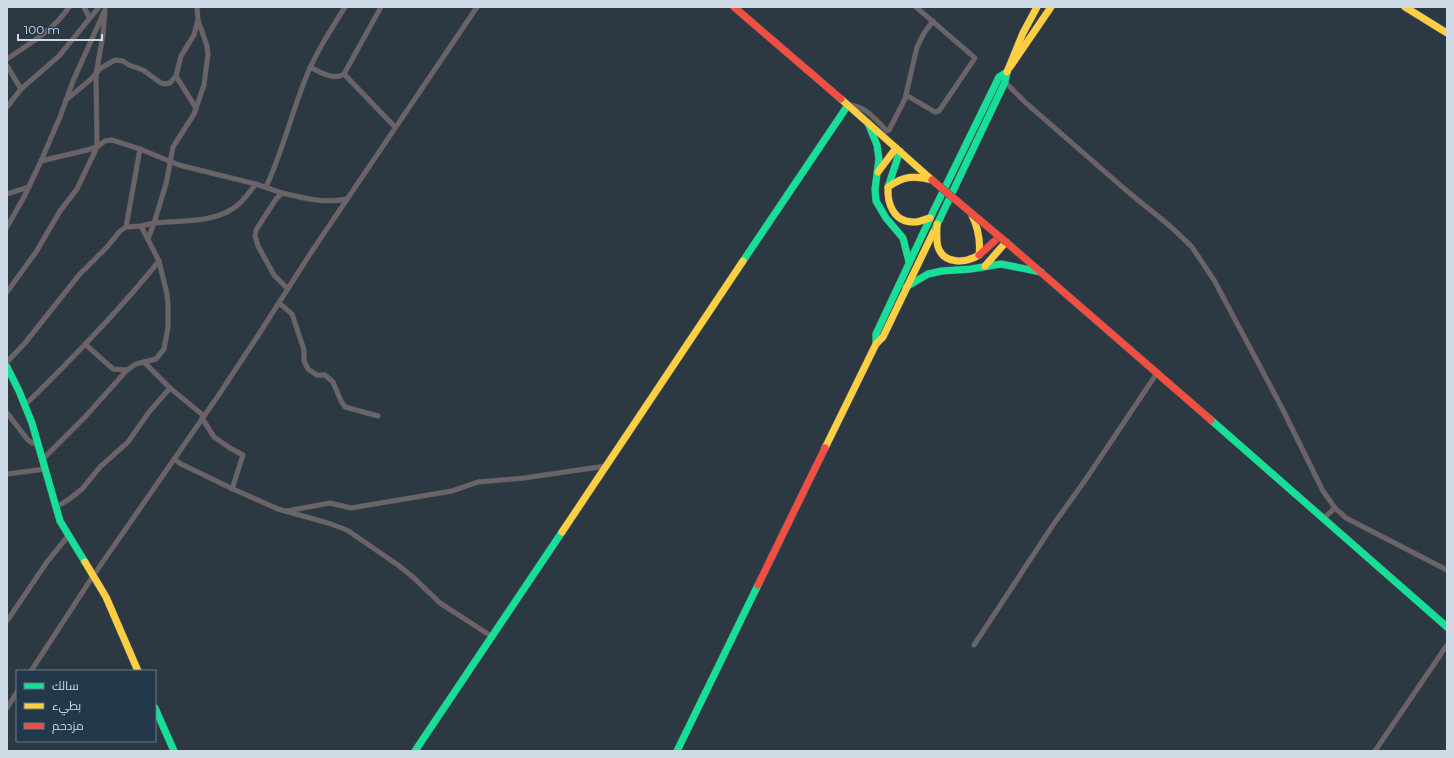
<svg xmlns="http://www.w3.org/2000/svg" width="1454" height="758" viewBox="0 0 1454 758" font-family="Montserrat,Cairo,sans-serif">
	<style>
		.lines { fill: none; stroke-linecap: round; stroke-linejoin: round }
		.street-casing { stroke: #4b555e; stroke-width: 5.5 }
		.fast-casing { stroke: #4b555e; stroke-width: 8 }
		.slow-casing { stroke: #4b555e; stroke-width: 8 }
		.jam-casing { stroke: #4b555e; stroke-width: 8 }
		.street { stroke: #6c6367; stroke-width: 4.5 }
		.fast { stroke: #16e098; stroke-width: 7 }
		.slow { stroke: #ffcf43; stroke-width: 7 }
		.jam { stroke: #f24e42; stroke-width: 7 }
		.jam-bridge-casing { stroke: #4b555e; stroke-width: 8; stroke-linecap: butt }
		.jam-bridge { stroke: #f24e42; stroke-width: 7 }
	</style>
	<rect width="100%" height="100%" fill="#2c3842"/>
	<g class="lines">
		<defs>
			<g id="street">
				<path d="M84,7L89,17"/>
				<path d="M7,59C29,44 54,30 69,7"/>
				<path d="M7,66L21,89"/>
				<path d="M310,67C320,72 334,81 344,74L381,7"/>
				<path d="M344,74L395,127"/>
				<path d="M176,76L196,108"/>
				<path d="M1003,80L1026,103L1127,191L1170,226L1192,247L1214,280L1281,406L1323,491L1335,508L1346,518L1447,570"/>
				<path d="M906,95L935,112L939,111L975,58L916,7"/>
				<path d="M66,100L90,80L101,68L115,60L123,61L129,65L143,70L161,83L165,84L170,83L176,76L181,56L194,35L198,20"/>
				<path d="M848,105C865,105 876,120 887,131L889,130L905,99L917,47L924,33L933,21"/>
				<path d="M7,107L21,89L59,56L99,7"/>
				<path d="M41,161L87,150L97,147L105,141L112,140L140,149L179,165L256,184L282,193"/>
				<path d="M266,187C282,153 291,115 305,80C315,54 330,31 345,7"/>
				<path d="M7,194L29,187"/>
				<path d="M7,227L24,197L41,161L60,117L73,81L104,12"/>
				<path d="M126,227L140,149"/>
				<path d="M148,239L154,223C182,220 218,224 240,203C246,197 251,190 256,184"/>
				<path d="M288,289L274,275L258,246L255,236L256,230L276,199L282,193C305,198 323,204 347,199"/>
				<path d="M7,292L36,252L60,211L77,189L97,147L96,74L103,35L105,10"/>
				<path d="M279,303L292,314L304,350V361L308,369L317,375H325L333,382L341,401L345,407L378,416"/>
				<path d="M85,344L113,369L127,370"/>
				<path d="M7,362L25,343L79,275L107,247L120,231L126,227L141,226L154,223L166,184L173,147L194,114L204,85L208,54L207,46L198,20L197,7"/>
				<path d="M144,362L170,388L204,416"/>
				<path d="M25,405C72,359 118,312 159,261"/>
				<path d="M7,413L28,440L32,443H38"/>
				<path d="M202,418L214,437L230,448L243,455L232,489"/>
				<path d="M43,459L85,417L127,370L136,364L156,359L164,349L168,327V305L167,294L159,261L141,226"/>
				<path d="M174,459L181,464L233,489L278,509L328,523L347,530L398,565L414,578L440,603L491,636"/>
				<path d="M7,474L45,469"/>
				<path d="M56,507L68,500L82,489L100,467L128,442L149,412L170,388"/>
				<path d="M287,511L330,503L351,508L452,491L478,482L524,478L606,466"/>
				<path d="M1324,518L1335,508"/>
				<path d="M7,621L47,562L68,536"/>
				<path d="M974,645L1053,525L1086,479L1157,373"/>
				<path d="M31,671L93,576L218,396L259,334L310,254L477,7"/>
				<path d="M7,708L17,692"/>
				<path d="M1375,751L1447,645"/>
			</g>
			<g id="fast">
				<path d="M868,123L877,145L879,159L875,189L876,201L886,218L903,238L909,262"/>
				<path d="M888,187L900,151"/>
				<path d="M933,233L1005,82L1007,72"/>
				<path d="M743,261L848,105"/>
				<path d="M906,287L928,274L942,271L971,269L1001,264L1041,272"/>
				<path d="M876,344V334L934,210L999,77L1007,72"/>
				<path d="M7,367L19,391L32,423L60,521L85,562"/>
				<path d="M1211,420L1447,627"/>
				<path d="M155,708L174,751"/>
				<path d="M415,751L562,532"/>
				<path d="M677,751L758,585"/>
			</g>
			<g id="slow">
				<path d="M1405,7L1447,33"/>
				<path d="M1010,67L1051,7"/>
				<path d="M1007,72L1023,33L1037,7"/>
				<path d="M841,99L932,180"/>
				<path d="M878,172L896,148"/>
				<path d="M930,218C925,219 920,222 915,222C894,223 887,204 888,187C903,176 915,175 932,180"/>
				<path d="M937,224C937,231 936,239 938,247C944,265 966,263 979,255C981,239 978,227 971,213"/>
				<path d="M985,266L1006,242"/>
				<path d="M825,448L876,344L883,337L933,233"/>
				<path d="M562,532L743,261"/>
				<path d="M85,562L106,597L138,671"/>
			</g>
			<g id="jam">
				<path d="M734,7L841,99"/>
				<path d="M1006,242L1211,420"/>
				<path d="M979,255L999,237"/>
				<path d="M758,585L825,448"/>
			</g>
		</defs>
		<!-- street casing -->
		<use href="#street" class="street-casing"/>
		<!-- fast casing -->
		<use href="#fast" class="fast-casing"/>
		<!-- slow casing -->
		<use href="#slow" class="slow-casing"/>
		<!-- jam casing -->
		<use href="#jam" class="jam-casing"/>
		<!-- street -->
		<use href="#street" class="street"/>
		<!-- fast -->
		<use href="#fast" class="fast"/>
		<!-- slow -->
		<use href="#slow" class="slow"/>
		<!-- jam -->
		<use href="#jam" class="jam"/>
		<defs>
			<path id="jam-bridge" d="M932,180L1006,242"/>
		</defs>
		<!-- jam-bridge casing -->
		<use href="#jam-bridge" class="jam-bridge-casing"/>
		<!-- jam-bridge -->
		<use href="#jam-bridge" class="jam-bridge"/>
	</g>
	<!-- border -->
	<rect width="1454" height="758" fill="none" stroke="#cedbe7" stroke-width="16"/>
	<!-- legend -->
	<rect x="16" y="670" width="140" height="72" fill="#23394b" stroke="#677a89"/>
	<rect x="24" y="683" width="20" height="6" fill="#16e098" stroke="#677a89"/>
	<text x="52" y="690" font-size="12" fill="#cedbe7">سالك</text>
	<rect x="24" y="703" width="20" height="6" fill="#ffcf43" stroke="#677a89"/>
	<text x="52" y="710" font-size="12" fill="#cedbe7">بطيء</text>
	<rect x="24" y="723" width="20" height="6" fill="#f24e42" stroke="#677a89"/>
	<text x="52" y="730" font-size="12" fill="#cedbe7">مزدحم</text>
	<!-- scale -->
	<path d="M18 34v6h84v-6" fill="none" stroke="#cedbe7" stroke-width="2"/>
	<text x="24" y="34" font-size="12" fill="#cedbe7" stroke="#23394b" stroke-width="3" paint-order="stroke">100 m</text>
</svg>
